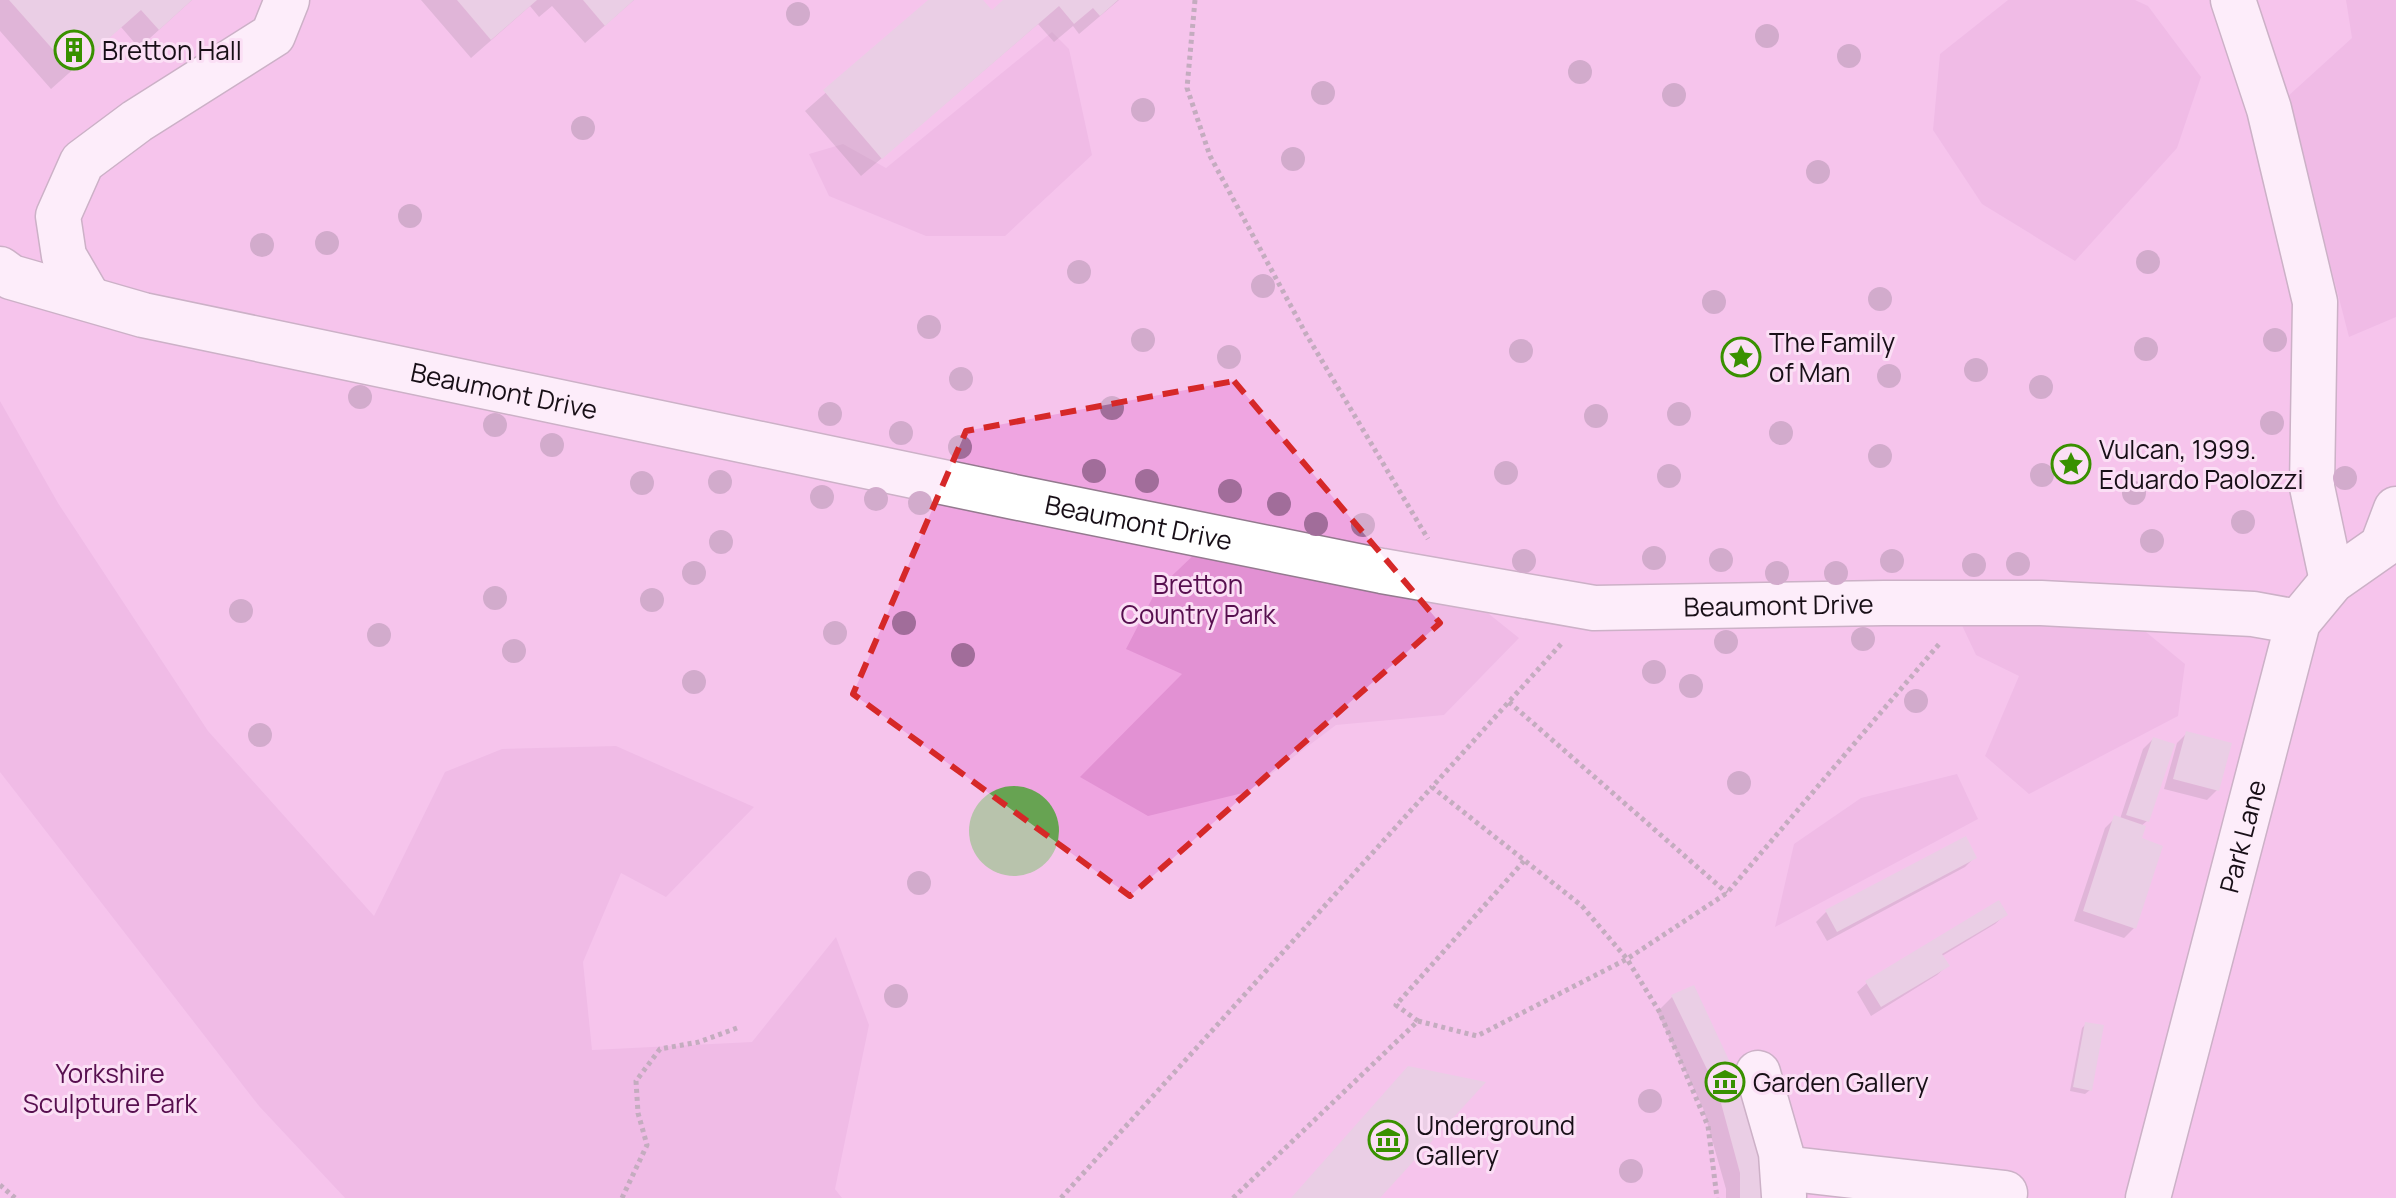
<svg xmlns="http://www.w3.org/2000/svg" width="2396" height="1198" viewBox="0 0 2396 1198" font-family="Manrope,sans-serif">
	<style>
		.green { fill: #efa5e1 }
		.forest { fill: #e291d3 }
		.water { fill: #67a352 }
		.shadow { fill: #0003 }
		.building { fill: #d6bad0 }
		.lines { fill: none; stroke-linecap: round; stroke-linejoin: round }
		.minor-casing { stroke: #937a8e; stroke-width: 47 }
		.path { stroke: #806f7d; stroke-width: 5; stroke-dasharray: 4 4; stroke-linecap: butt }
		.minor { stroke: #fff; stroke-width: 44 }
		.tree { fill: #a16d9a }
		.marked { fill: none; stroke: #d62828; stroke-width: 6; stroke-dasharray: 16 10; stroke-linejoin: round }
		.labels { text-anchor: middle; dominant-baseline: central; stroke-width: 6; stroke-linejoin: round; paint-order: stroke }
		.poi-label { font-size: 26px; fill: #180f17; stroke: #fbdff5; text-anchor: start }
		.street-label { font-size: 26px; fill: #180f17; stroke: #fbdff5 }
		.park-label { font-size: 26px; fill: #570f4f; stroke: #fbdff5 }
	</style>
	<rect width="100%" height="100%" fill="#fbdff5"/>
	<!-- green -->
	<rect class="green" x="0" y="0" width="2396" height="1198"/>
	<!-- forest -->
	<g class="forest">
		<path d="M2008,0H2135L2148,6L2201,77L2177,148L2075,261L1982,204L1933,130L1940,54Z"/>
		<path d="M2346,0H2396V317L2349,337L2287,97L2352,38Z"/>
		<path d="M1052,32L1069,49L1092,155L1005,236H926L829,196L809,154L843,144L886,168Z"/>
		<path d="M0,401L58,503L208,731L374,916L445,772L502,749L616,746L754,807L666,897L621,873L583,962L592,1050L752,1042L836,937L869,1025L835,1189L842,1198H345L259,1106L0,772Z"/>
		<path d="M1200,549L1484,610L1519,638L1444,715L1336,725L1247,792L1148,816L1080,777L1182,674L1126,649L1156,591Z"/>
		<path d="M1959,619L2020,622L2146,632L2185,664L2178,716L2029,794L1985,756L2019,676L1976,655Z"/>
		<path d="M1957,774L1978,819L1775,927L1794,844L1861,798Z"/>
	</g>
	<!-- water -->
	<circle class="water" cx="1014" cy="831" r="45"/>
	<!-- shadow -->
	<g class="shadow">
		<path d="M0,0H192L139,48L121,27L51,89L0,31Z"/>
		<path d="M421,0H634L585,43L552,6L539,17L530,6L471,58Z"/>
		<path d="M931,0H981L991,13L1006,0H1119L1079,34L1073,26L1054,42L1038,24L861,176L805,111Z"/>
		<path d="M2187,733L2217,790L2207,800L2164,789L2177,743Z"/>
		<path d="M2153,739L2147,821L2141,826L2134,928L2124,938L2074,921L2105,828L2115,818L2120,819L2143,749Z"/>
		<path d="M1975,857L1965,867L1827,941L1816,922L1826,912Z"/>
		<path d="M2005,915L1995,924L1942,956L1947,966L1937,975L1871,1016L1857,992L1867,983Z"/>
		<path d="M1693,988L1759,1198H1726V1189L1703,1108L1657,1012L1672,997Z"/>
		<path d="M2086,1024L2090,1090L2085,1094L2070,1091L2082,1028Z"/>
	</g>
	<!-- building -->
	<g class="building">
		<path d="M9,0H192L159,30L141,10L72,71Z"/>
		<path d="M457,0H537L491,40Z"/>
		<path d="M583,0H634L605,26Z"/>
		<path d="M928,0H983L992,10L1003,0H1118L1100,16L1093,8L1074,24L1059,6L882,159L823,90Z"/>
		<path d="M2186,731L2232,743L2219,791L2173,779Z"/>
		<path d="M2153,737L2175,744L2149,822L2126,815Z"/>
		<path d="M2114,815L2146,826L2142,838L2163,846L2136,929L2083,911Z"/>
		<path d="M1966,836L1977,858L1837,932L1825,910Z"/>
		<path d="M1999,900L2008,915L1942,954L1950,966L1881,1007L1865,981Z"/>
		<path d="M1694,985L1734,1071L1758,1157L1761,1198H1740V1173L1718,1092L1671,995Z"/>
		<path d="M2085,1022L2104,1025L2092,1091L2073,1087Z"/>
		<path d="M1408,1066L1486,1082L1380,1198H1291Z"/>
	</g>
	<g class="lines">
		<defs>
			<g id="minor">
				<path d="M2233,0L2269,109L2315,302L2312,487L2332,581"/>
				<path id="s1" d="M0,269L11,277L143,315L1014,497L1382,571L1594,608L1884,603H2041L2253,614L2298,622"/>
				<path d="M89,299L64,256L58,216L82,162L137,121L273,35L287,0"/>
				<path d="M1758,1073L1781,1153L1784,1196"/>
				<path d="M1783,1168L2005,1193"/>
				<path id="s2" d="M2148,1198L2298,622L2332,581L2382,546L2396,509"/>
			</g>
		</defs>
		<!-- minor casing -->
		<use href="#minor" class="minor-casing"/>
		<!-- path -->
		<g class="path">
			<path d="M1195,0L1187,88L1210,156L1306,334L1428,539"/>
			<path d="M1561,644L1432,787L1582,906L1627,959L1659,1011L1708,1126L1717,1198"/>
			<path d="M1509,702L1727,893"/>
			<path d="M1418,1021L1396,1005L1524,861"/>
			<path d="M0,1185L15,1198"/>
			<path d="M622,1198L647,1145L638,1113L636,1081L660,1049L699,1042L737,1028"/>
			<path d="M1061,1198L1432,787"/>
			<path d="M1233,1198L1418,1021L1477,1036L1627,959L1727,893L1940,643"/>
		</g>
		<!-- minor -->
		<use href="#minor" class="minor"/>
	</g>
	<!-- trees -->
	<g class="tree">
		<circle cx="798" cy="14" r="12"/>
		<circle cx="1767" cy="36" r="12"/>
		<circle cx="1849" cy="56" r="12"/>
		<circle cx="1580" cy="72" r="12"/>
		<circle cx="1323" cy="93" r="12"/>
		<circle cx="1674" cy="95" r="12"/>
		<circle cx="1143" cy="110" r="12"/>
		<circle cx="583" cy="128" r="12"/>
		<circle cx="1293" cy="159" r="12"/>
		<circle cx="1818" cy="172" r="12"/>
		<circle cx="410" cy="216" r="12"/>
		<circle cx="327" cy="243" r="12"/>
		<circle cx="262" cy="245" r="12"/>
		<circle cx="2148" cy="262" r="12"/>
		<circle cx="1079" cy="272" r="12"/>
		<circle cx="1263" cy="286" r="12"/>
		<circle cx="1880" cy="299" r="12"/>
		<circle cx="1714" cy="302" r="12"/>
		<circle cx="929" cy="327" r="12"/>
		<circle cx="1143" cy="340" r="12"/>
		<circle cx="2275" cy="340" r="12"/>
		<circle cx="2146" cy="349" r="12"/>
		<circle cx="1521" cy="351" r="12"/>
		<circle cx="1229" cy="357" r="12"/>
		<circle cx="1976" cy="370" r="12"/>
		<circle cx="1889" cy="376" r="12"/>
		<circle cx="961" cy="379" r="12"/>
		<circle cx="2041" cy="387" r="12"/>
		<circle cx="360" cy="397" r="12"/>
		<circle cx="1112" cy="408" r="12"/>
		<circle cx="830" cy="414" r="12"/>
		<circle cx="1679" cy="414" r="12"/>
		<circle cx="1596" cy="416" r="12"/>
		<circle cx="2272" cy="423" r="12"/>
		<circle cx="495" cy="425" r="12"/>
		<circle cx="901" cy="433" r="12"/>
		<circle cx="1781" cy="433" r="12"/>
		<circle cx="552" cy="445" r="12"/>
		<circle cx="960" cy="447" r="12"/>
		<circle cx="1880" cy="456" r="12"/>
		<circle cx="1094" cy="471" r="12"/>
		<circle cx="1506" cy="473" r="12"/>
		<circle cx="2042" cy="475" r="12"/>
		<circle cx="1669" cy="476" r="12"/>
		<circle cx="2345" cy="478" r="12"/>
		<circle cx="1147" cy="481" r="12"/>
		<circle cx="720" cy="482" r="12"/>
		<circle cx="642" cy="483" r="12"/>
		<circle cx="1230" cy="491" r="12"/>
		<circle cx="2134" cy="493" r="12"/>
		<circle cx="822" cy="497" r="12"/>
		<circle cx="876" cy="499" r="12"/>
		<circle cx="920" cy="503" r="12"/>
		<circle cx="1279" cy="504" r="12"/>
		<circle cx="2243" cy="522" r="12"/>
		<circle cx="1316" cy="524" r="12"/>
		<circle cx="1363" cy="525" r="12"/>
		<circle cx="2152" cy="541" r="12"/>
		<circle cx="721" cy="542" r="12"/>
		<circle cx="1654" cy="558" r="12"/>
		<circle cx="1721" cy="560" r="12"/>
		<circle cx="1524" cy="561" r="12"/>
		<circle cx="1892" cy="561" r="12"/>
		<circle cx="2018" cy="564" r="12"/>
		<circle cx="1974" cy="565" r="12"/>
		<circle cx="694" cy="573" r="12"/>
		<circle cx="1777" cy="573" r="12"/>
		<circle cx="1836" cy="573" r="12"/>
		<circle cx="495" cy="598" r="12"/>
		<circle cx="652" cy="600" r="12"/>
		<circle cx="241" cy="611" r="12"/>
		<circle cx="904" cy="623" r="12"/>
		<circle cx="835" cy="633" r="12"/>
		<circle cx="379" cy="635" r="12"/>
		<circle cx="1863" cy="639" r="12"/>
		<circle cx="1726" cy="642" r="12"/>
		<circle cx="514" cy="651" r="12"/>
		<circle cx="963" cy="655" r="12"/>
		<circle cx="1654" cy="672" r="12"/>
		<circle cx="694" cy="682" r="12"/>
		<circle cx="1691" cy="686" r="12"/>
		<circle cx="1916" cy="701" r="12"/>
		<circle cx="260" cy="735" r="12"/>
		<circle cx="1739" cy="783" r="12"/>
		<circle cx="919" cy="883" r="12"/>
		<circle cx="896" cy="996" r="12"/>
		<circle cx="1650" cy="1101" r="12"/>
		<circle cx="1631" cy="1171" r="12"/>
	</g>
	<!-- marked area -->
	<path d="M0 0H2396V1198H0ZM1234,381L1440,623L1130,896L853,694L966,431Z" fill="#fbdff5" fill-opacity=".55" fill-rule="evenodd"/>
	<path class="marked" d="M1234,381L1440,623L1130,896L853,694L966,431Z"/>
	<!-- icons -->
	<defs>
		<symbol id="building-ring" viewBox="-11 -11 22 22"><circle r="9.5" fill="#fbdff5" stroke="#399100" stroke-width="1.5"/><path d="M-4-6H4V6H1V3H-1V6H-4ZM-2.5-4.3h1.7v1.8h-1.7ZM.8-4.3h1.7v1.8H.8ZM-2.5-1h1.7V.8h-1.7ZM.8-1h1.7V.8H.8Z" fill="#399100"/></symbol>
		<symbol id="sight-ring" viewBox="-11 -11 22 22"><circle r="9.5" fill="#fbdff5" stroke="#399100" stroke-width="1.5"/><path d="M0-6L1.8-2.2L6-1.7L2.9 1.2L3.7 5.4L0 3.3L-3.7 5.4L-2.9 1.2L-6-1.7L-1.8-2.2Z" fill="#399100"/></symbol>
		<symbol id="museum-ring" viewBox="-11 -11 22 22"><circle r="9.5" fill="#fbdff5" stroke="#399100" stroke-width="1.5"/><path d="M0-6L6-3V-2H-6V-3ZM-5-1h2V3h-2ZM-1-1h2V3h-2ZM3-1h2V3H3ZM-6 4H6V6H-6Z" fill="#399100"/></symbol>
	</defs>
	<g fill-rule="evenodd">
		<use href="#building-ring" x="52" y="28" width="44" height="44"/>
		<use href="#sight-ring" x="1719" y="335" width="44" height="44"/>
		<use href="#sight-ring" x="2049" y="442" width="44" height="44"/>
		<use href="#museum-ring" x="1703" y="1060" width="44" height="44"/>
		<use href="#museum-ring" x="1366" y="1118" width="44" height="44"/>
	</g>
	<g class="labels">
		<!-- poi labels -->
		<g class="poi-label">
			<text x="102" y="50">Bretton Hall</text>
			<text x="1769" y="342">The Family<tspan x="1769" dy="30">of Man</tspan></text>
			<text x="2099" y="449">Vulcan, 1999.<tspan x="2099" dy="30">Eduardo Paolozzi</tspan></text>
			<text x="1753" y="1082">Garden Gallery</text>
			<text x="1416" y="1125">Underground<tspan x="1416" dy="30">Gallery</tspan></text>
		</g>
		<!-- street labels -->
		<g class="street-label">
			<text stroke="none"><textPath href="#s1" startOffset="520">Beaumont Drive</textPath></text>
			<text stroke="none"><textPath href="#s1" startOffset="1168">Beaumont Drive</textPath></text>
			<text stroke="none"><textPath href="#s1" startOffset="1816">Beaumont Drive</textPath></text>
			<text stroke="none"><textPath href="#s2" startOffset="374">Park Lane</textPath></text>
		</g>
		<!-- park labels -->
		<g class="park-label">
			<text x="1198" y="584">Bretton<tspan x="1198" dy="30">Country Park</tspan></text>
			<text x="110" y="1073">Yorkshire<tspan x="110" dy="30">Sculpture Park</tspan></text>
		</g>
	</g>
</svg>
